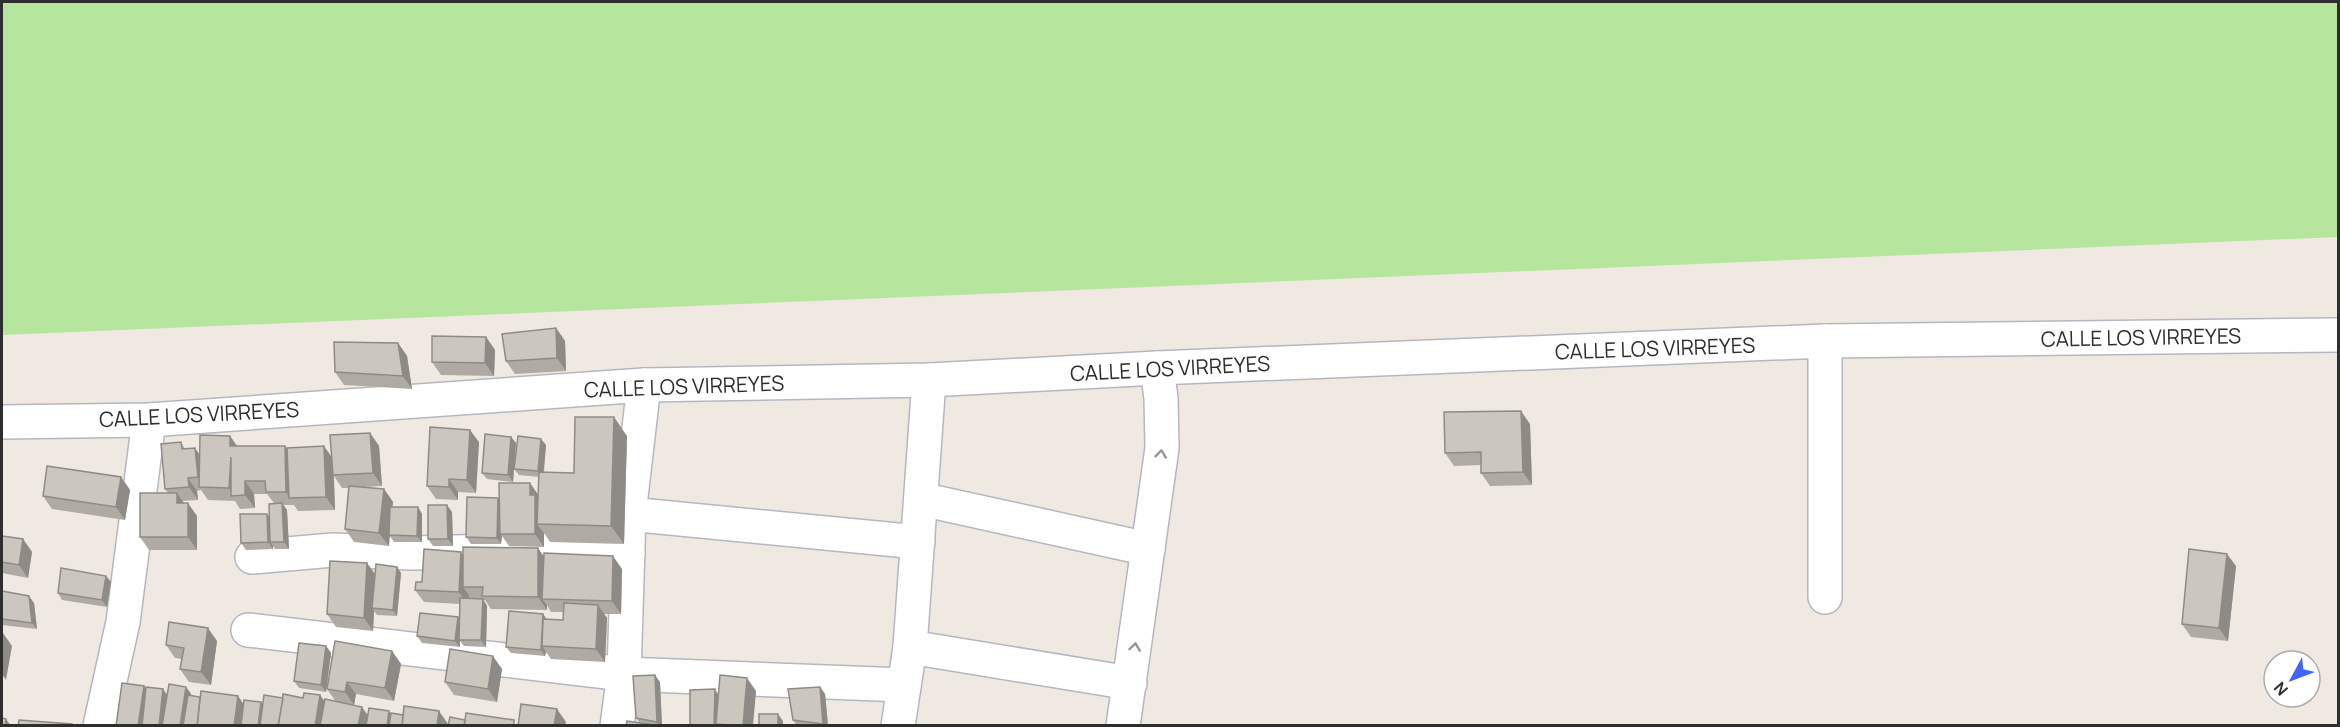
<svg xmlns="http://www.w3.org/2000/svg" width="2340" height="727" viewBox="0 0 2340 727" font-family="Manrope,sans-serif">
	<style>
		.green { fill: #b6e59e }
		.lines { fill: none; stroke-linecap: round; stroke-linejoin: round }
		.minor-casing { stroke: #b4b7c1; stroke-width: 36 }
		.minor { stroke: #fff; stroke-width: 33 }
		.wall { fill: #afaba4 }
		.shaded-wall { fill: #8e8b86 }
		.building { fill: #cbc7bf; stroke: #8e8b86; stroke-width: 1.5 }
		.oneway { stroke: #969696 }
		.labels { text-anchor: middle; dominant-baseline: central; stroke-width: 4.5; stroke-linejoin: round; paint-order: stroke }
		.street-label { font-size: 21px; fill: #2e2e2e; stroke: #fff }
	</style>
	<rect width="100%" height="100%" fill="#efe9e1"/>
	<!-- green -->
	<path class="green" d="M2,2H2338V237L2,335Z"/>
	<g class="lines">
		<defs>
			<g id="minor">
				<path d="M1825,341V597"/>
				<path d="M2,422L149,420L644,385L929,380L1157,368L1825,341L2338,335"/>
				<path d="M921,499L1148,549"/>
				<path d="M629,514L918,542"/>
				<path d="M252,557L333,550L410,553L586,549L628,553"/>
				<path d="M248,630L624,674L904,685"/>
				<path d="M910,647L1130,683"/>
				<path d="M100,726L123,622L149,420"/>
				<path d="M617,726L624,674L629,514L644,385"/>
				<path d="M898,726L910,647L929,380"/>
				<path d="M1123,726L1162,448L1161,398L1157,368"/>
			</g>
		</defs>
		<!-- minor casing -->
		<use href="#minor" class="minor-casing"/>
		<!-- minor -->
		<use href="#minor" class="minor"/>
	</g>
	<!-- wall -->
	<g class="wall">
		<path d="M556,328L565,341L566,371L515,374L506,361Z"/>
		<path d="M486,337L495,350L494,376L441,375L432,362Z"/>
		<path d="M398,343L407,356L412,389L344,385L335,372Z"/>
		<path d="M1530,424L1532,485L1490,486L1481,473V465L1454,466L1445,453Z"/>
		<path d="M370,433L379,446L382,486L364,487L384,489L393,502L392,507H418L422,514V542H394L389,535V546L354,542L345,529L349,488H342L334,476L335,510L298,511L294,505H283L287,510L289,549H275L273,546V549L246,550L241,543L269,517L274,503L267,494H254L255,508L240,509L235,501L208,500L201,490L197,491L198,500L182,501L197,516V550H149L140,537L168,493L165,489L181,442L185,449L200,454L230,436L237,446H285L287,449L332,458Z"/>
		<path d="M627,436L624,544L550,542L544,533V547L509,546L502,536L501,544H471L466,537L498,498L500,501L530,483L538,496L539,477L519,475L514,469L546,445L544,472L574,473Z"/>
		<path d="M511,437L516,443L513,482L487,479L482,473Z"/>
		<path d="M479,442L476,493L458,492V500L436,499L427,486Z"/>
		<path d="M121,477L130,490L125,520L52,509L43,496Z"/>
		<path d="M452,512L453,546H433L428,539Z"/>
		<path d="M2,536L23,539L32,552L28,578L2,573Z"/>
		<path d="M463,555L544,556L622,569L621,614H604L607,618L605,662L551,659L546,652L545,656L511,653L506,647L543,614L546,619L563,620L564,612H551L547,605V610L491,609L485,600H483L487,606L486,647L464,646L460,641V647L422,643L417,636L458,617L460,620V604L424,602L415,590L422,582Z"/>
		<path d="M367,563L375,574L397,567L401,573L397,616L377,615L374,611L373,631L336,627L327,614Z"/>
		<path d="M2236,566L2228,641L2191,637L2182,624Z"/>
		<path d="M106,576L111,582L107,607L62,600L58,593Z"/>
		<path d="M2,591L34,603L37,629L2,625Z"/>
		<path d="M217,641L211,685L189,682L180,669L182,659L175,658L166,645Z"/>
		<path d="M326,646L331,653L326,692L299,688L294,681Z"/>
		<path d="M392,651L401,664L394,701L356,694L354,705L368,715L391,713L448,724L116,726L146,688L167,694L186,687L191,694L190,696L244,704L261,702L263,705L283,698H303L320,695L325,702H336L327,689Z"/>
		<path d="M502,669L497,702L454,695L445,682Z"/>
		<path d="M660,682L662,726H626L640,723L636,718Z"/>
		<path d="M820,687L825,694L828,726H797L793,720Z"/>
	</g>
	<!-- shaded-wall -->
	<g class="shaded-wall">
		<path d="M556,328L565,341L566,371L557,358Z"/>
		<path d="M486,337L495,350L494,376L485,363Z"/>
		<path d="M398,343L407,356L412,389L403,376Z"/>
		<path d="M1521,411L1530,424L1532,485L1523,472Z"/>
		<path d="M614,417L627,436L624,544L611,526Z"/>
		<path d="M470,430L479,442L476,493L467,480Z"/>
		<path d="M370,433L379,446L382,486L373,473Z"/>
		<path d="M230,436L239,449L230,446Z"/>
		<path d="M511,437L516,443L513,482L508,475Z"/>
		<path d="M541,439L546,445L543,477L538,471Z"/>
		<path d="M285,446L294,458L290,498L286,492Z"/>
		<path d="M324,446L333,459L335,510L326,497Z"/>
		<path d="M195,448L204,461L205,487L198,477Z"/>
		<path d="M231,457L234,496L229,488Z"/>
		<path d="M121,477L130,490L125,520L116,507Z"/>
		<path d="M188,478L197,491L198,500L189,487Z"/>
		<path d="M449,479L458,492V500L449,487Z"/>
		<path d="M245,481L254,494L255,508L245,495Z"/>
		<path d="M530,483L539,496L537,524L544,533V547L535,534L530,495Z"/>
		<path d="M384,489L393,502L389,546L379,533Z"/>
		<path d="M177,493L186,506L177,503Z"/>
		<path d="M498,498L502,505L500,534L502,536L501,544L497,538Z"/>
		<path d="M188,503L197,516V550L188,537Z"/>
		<path d="M282,503L287,510L289,549L284,542Z"/>
		<path d="M447,505L452,512L453,546L448,539Z"/>
		<path d="M418,507L422,514V542L417,536Z"/>
		<path d="M267,514L272,520L270,542L273,546V549L268,542Z"/>
		<path d="M23,539L32,552L28,578L19,565Z"/>
		<path d="M538,548L547,561L542,599L547,605V610L538,597Z"/>
		<path d="M461,552L470,564L463,587L469,595L468,605L459,592Z"/>
		<path d="M2227,554L2236,566L2228,641L2219,628Z"/>
		<path d="M613,556L622,569L621,614L612,601Z"/>
		<path d="M367,563L376,576L372,608L374,611L373,631L364,618Z"/>
		<path d="M397,567L401,573L397,616L393,610Z"/>
		<path d="M106,576L111,582L107,607L102,600Z"/>
		<path d="M29,596L34,603L37,629L32,623Z"/>
		<path d="M483,599L487,606L486,647L481,640Z"/>
		<path d="M598,605L607,618L605,662L596,649Z"/>
		<path d="M543,614L548,621L542,646L546,652L545,656L541,650Z"/>
		<path d="M458,617L462,624L459,640L460,641V647L455,641Z"/>
		<path d="M208,628L217,641L211,685L201,672Z"/>
		<path d="M3,633L12,646L6,680L2,674V641Z"/>
		<path d="M326,646L331,653L326,692L321,685Z"/>
		<path d="M392,651L401,664L394,701L385,688Z"/>
		<path d="M493,656L502,669L497,702L488,689Z"/>
		<path d="M655,675L660,682L662,726H659L657,722Z"/>
		<path d="M747,678L756,691L753,726H743Z"/>
		<path d="M347,682L356,694L354,705L345,692Z"/>
		<path d="M144,686L149,692L144,726H138Z"/>
		<path d="M186,687L191,694L186,726H180Z"/>
		<path d="M820,687L825,694L828,726H825L823,724Z"/>
		<path d="M163,689L168,696L165,726H159Z"/>
		<path d="M715,689L719,696L716,724L717,726H714Z"/>
		<path d="M320,695L329,708L326,726H315Z"/>
		<path d="M238,696L247,709L245,726H234Z"/>
		<path d="M261,702L266,708L263,726H258Z"/>
		<path d="M362,707L371,720L370,726H358Z"/>
		<path d="M557,709L566,722L565,726H554Z"/>
		<path d="M389,711L394,718L393,726H387Z"/>
		<path d="M439,711L448,724V726H437Z"/>
		<path d="M778,714L783,721V726H778Z"/>
		<path d="M6,719L11,726H5Z"/>
	</g>
	<!-- building -->
	<g class="building">
		<path d="M556,328L557,358L506,361L502,334Z"/>
		<path d="M432,336L486,337L485,363L432,362Z"/>
		<path d="M334,342L398,343L403,376L335,372Z"/>
		<path d="M1521,411L1523,472L1481,473V452L1445,453L1444,412Z"/>
		<path d="M575,417H614L611,526L537,524L539,472L574,473Z"/>
		<path d="M430,427L470,430L467,480L449,479V487L427,486Z"/>
		<path d="M370,433L373,473L333,475L330,435Z"/>
		<path d="M485,434L511,437L508,475L482,473Z"/>
		<path d="M200,435L230,436V446H285L286,492H266L265,481H245V495L231,496V457L229,488L199,487Z"/>
		<path d="M518,436L541,439L538,471L514,469Z"/>
		<path d="M181,442L182,449L195,448L198,477L188,478L189,487L165,489L161,444Z"/>
		<path d="M324,446L326,497L289,498L287,448Z"/>
		<path d="M47,466L121,477L116,507L43,496Z"/>
		<path d="M499,483H530V495H535V534H500Z"/>
		<path d="M349,486L384,489L379,533L345,529Z"/>
		<path d="M140,493H177V503H188V537H140Z"/>
		<path d="M467,497L498,498L497,538L466,537Z"/>
		<path d="M282,503L284,542H270L269,504Z"/>
		<path d="M428,505H447L448,539H428Z"/>
		<path d="M390,507H418L417,536L389,535Z"/>
		<path d="M240,514H267L268,542L241,543Z"/>
		<path d="M2,536L23,539L19,565L2,562Z"/>
		<path d="M463,547L538,548V597L482,596L483,587H463Z"/>
		<path d="M424,549L461,552L459,592L415,590L416,582H422Z"/>
		<path d="M2189,549L2227,554L2219,628L2182,624Z"/>
		<path d="M544,553L613,556L612,601L542,599Z"/>
		<path d="M330,561L367,563L364,618L327,614Z"/>
		<path d="M376,564L397,567L393,610L372,608Z"/>
		<path d="M61,568L106,576L102,600L58,593Z"/>
		<path d="M2,591L29,596L32,623L2,619Z"/>
		<path d="M460,598L483,599L481,640H459Z"/>
		<path d="M564,603L598,605L596,649L542,646L543,619L563,620Z"/>
		<path d="M509,611L543,614L541,650L506,647Z"/>
		<path d="M420,613L458,617L455,641L417,636Z"/>
		<path d="M169,622L208,628L201,672L180,669L184,648L166,645Z"/>
		<path d="M335,641L392,651L385,688L347,682L345,692L327,689Z"/>
		<path d="M299,643L326,646L321,685L294,681Z"/>
		<path d="M450,649L493,656L488,689L445,682Z"/>
		<path d="M655,675L657,722L636,718L633,676Z"/>
		<path d="M720,675L747,678L743,726L716,724Z"/>
		<path d="M122,683L144,686L138,726H116Z"/>
		<path d="M169,684L186,687L180,726H162Z"/>
		<path d="M146,687L163,689L159,726H142Z"/>
		<path d="M820,687L823,724L793,720L788,689Z"/>
		<path d="M715,689L714,726H690V690Z"/>
		<path d="M201,691L238,696L234,726H197Z"/>
		<path d="M304,693L320,695L315,726H278L283,694L303,698Z"/>
		<path d="M188,695L200,697L197,726H183Z"/>
		<path d="M264,695L283,698L278,726H260Z"/>
		<path d="M325,699L362,707L358,726H320Z"/>
		<path d="M244,700L261,702L258,726H241Z"/>
		<path d="M521,704L557,709L554,726H518Z"/>
		<path d="M404,706L439,711L437,726H402Z"/>
		<path d="M369,708L389,711L387,726H366Z"/>
		<path d="M391,713L403,715L402,726H389Z"/>
		<path d="M466,713L514,720V726H464Z"/>
		<rect x="759" y="714" width="19" height="12"/>
		<path d="M450,717L465,720L464,726H448Z"/>
		<path d="M2,718L6,719L5,726H2Z"/>
		<path d="M19,720L72,724V726H18Z"/>
		<path d="M627,721L654,725V726H626Z"/>
	</g>
	<!-- one-way arrows -->
	<defs><path id="oneway-chevron" d="M-2-3.5L2.5 0L-2 3.5" fill="none" stroke-width="1.6" stroke-linecap="round" stroke-linejoin="round" transform="scale(1.5)"/></defs>
	<g class="oneway">
		<use href="#oneway-chevron" transform="translate(1161 454) rotate(-84)"/>
		<use href="#oneway-chevron" transform="translate(1135 647) rotate(-82)"/>
	</g>
	<g class="labels">
		<!-- street labels -->
		<g class="street-label">
			<text transform="translate(2141 337) rotate(-1)">CALLE LOS VIRREYES</text>
			<text transform="translate(1655 348) rotate(-2)">CALLE LOS VIRREYES</text>
			<text transform="translate(1170 368) rotate(-3)">CALLE LOS VIRREYES</text>
			<text transform="translate(684 386) rotate(-2)">CALLE LOS VIRREYES</text>
			<text transform="translate(199 414) rotate(-3)">CALLE LOS VIRREYES</text>
		</g>
	</g>
	<!-- border -->
	<rect width="2340" height="727" fill="none" stroke="#2e2e2e" stroke-width="6"/>
	<!-- north arrow -->
	<g transform="translate(2292 679) rotate(229)"><circle r="28" fill="#ffffff" stroke="#ababab" stroke-width="1.5"/>
	<path d="M0-4.5L10 22L0 15L-10 22Z" fill="#4264fb"/>
	<text y="-9" font-size="16" font-weight="bold" text-anchor="middle" fill="#2e2e2e">N</text>
	</g>
</svg>
